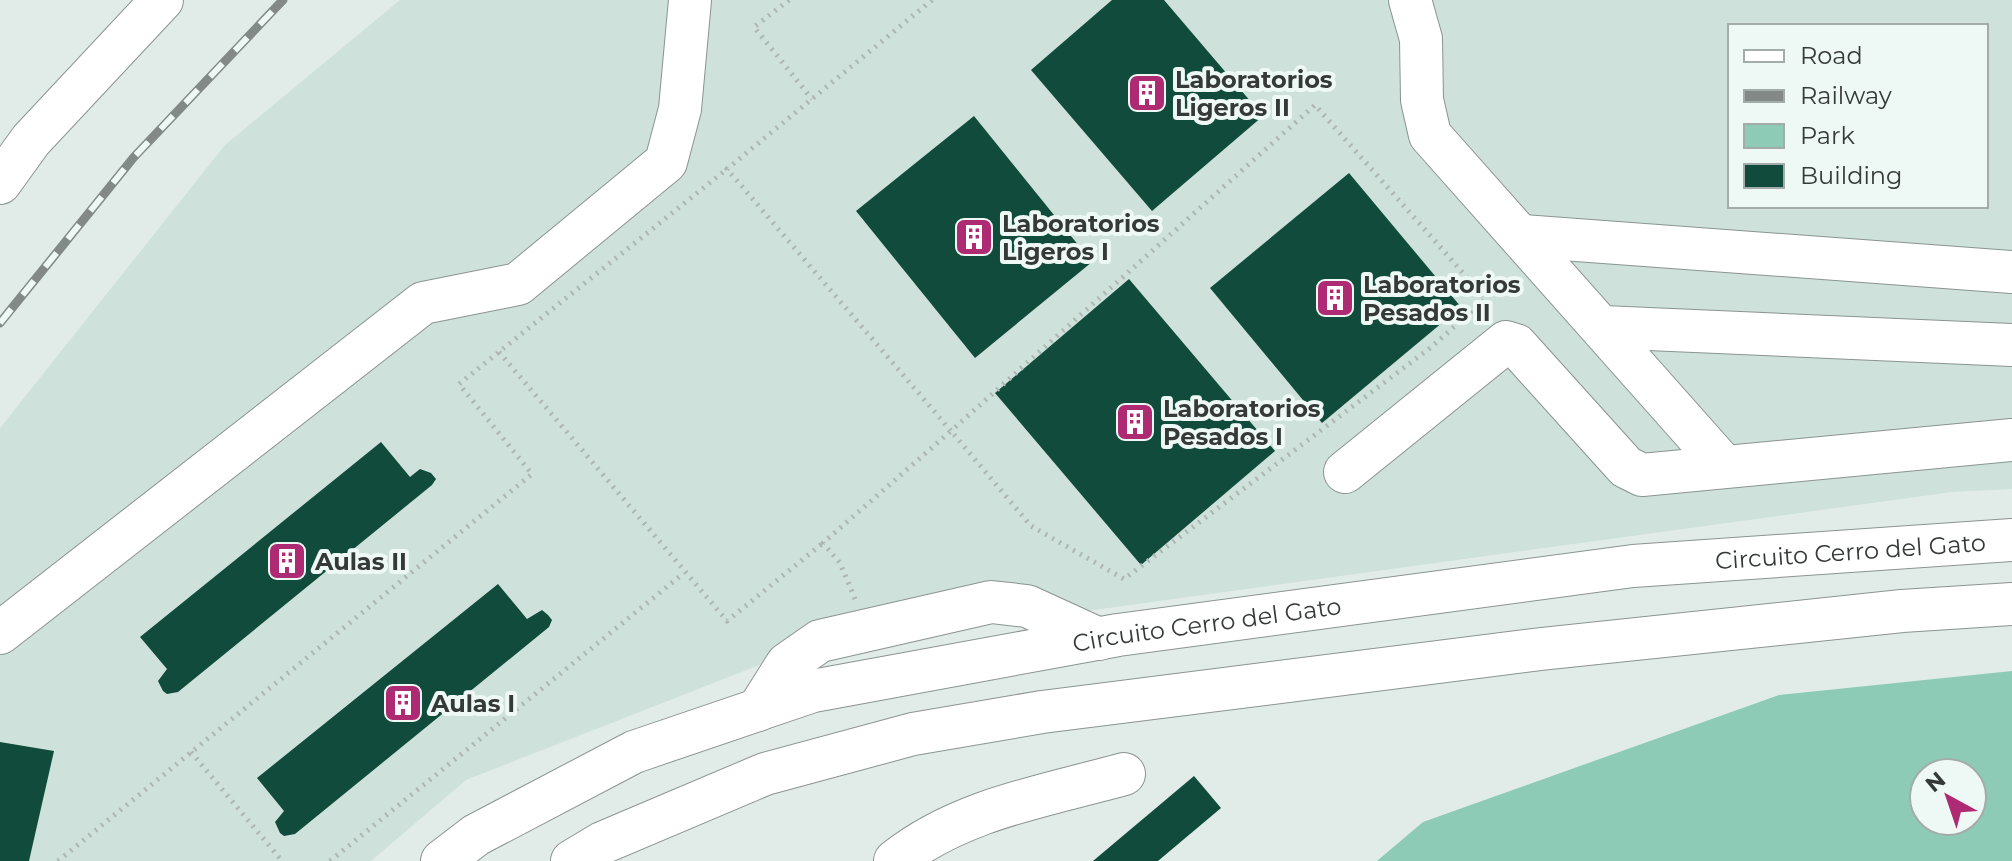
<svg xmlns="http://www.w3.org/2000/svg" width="2012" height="861" viewBox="0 0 2012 861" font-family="Montserrat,sans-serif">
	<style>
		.built { fill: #cee1da; fill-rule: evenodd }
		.green { fill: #8dcbb6; fill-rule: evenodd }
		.building { fill: #114b3c }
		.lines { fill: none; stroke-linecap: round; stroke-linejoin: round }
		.minor-casing { stroke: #8a9490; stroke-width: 44 }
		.path { stroke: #adb6b3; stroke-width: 5; stroke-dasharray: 2 6; stroke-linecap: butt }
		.minor { stroke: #fff; stroke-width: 42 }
		.rail-casing { stroke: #828987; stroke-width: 9 }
		.rail { stroke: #eef9f5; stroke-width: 6; stroke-dasharray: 18; stroke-linecap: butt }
		.labels { text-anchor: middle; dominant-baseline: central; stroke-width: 8; stroke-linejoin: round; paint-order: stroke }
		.poi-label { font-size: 24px; font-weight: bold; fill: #353938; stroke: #eef9f5; text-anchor: start }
		.street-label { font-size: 24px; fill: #353938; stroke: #eef9f5 }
	</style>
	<rect width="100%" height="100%" fill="#e1ece8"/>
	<!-- built -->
	<path class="built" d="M400,0H2012V489L1952,492L795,651L466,780L371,861H0V428L225,145ZM1730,26H1986V206H1730Z"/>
	<!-- green -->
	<path class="green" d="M2012,671V861H1377L1423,822L1779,695ZM1924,773H1972V821H1924Z"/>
	<!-- building -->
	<g class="building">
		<path d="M1112,0H1164L1263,116L1152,211L1031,70Z"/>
		<path d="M974,116L1092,262L975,358L856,211Z"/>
		<path d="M1349,173L1461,307L1322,423L1210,288Z"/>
		<path d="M1129,279L1275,451L1141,565L995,393Z"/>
		<path d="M381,442L410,477L420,469L431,473L436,479L432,485L178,692L167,694L163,691L158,681L167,669L140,637Z"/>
		<path d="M498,584L527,619L542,610L548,615L552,620L549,627L295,834L284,836L280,833L275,822L284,811L257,778Z"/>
		<path d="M0,742L54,751L29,861H0Z"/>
		<path d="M1194,776L1221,808L1158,861H1093Z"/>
	</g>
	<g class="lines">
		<defs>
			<g id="minor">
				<path d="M1410,0L1421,39L1422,100L1430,135L1723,465"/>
				<path d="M0,183L31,140L162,0"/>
				<path d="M1522,236L2012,272"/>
				<path d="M1603,327L2012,345"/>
				<path d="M1345,472L1506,342L1516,345L1626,467L1642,475L2012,440"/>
				<path d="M0,633L423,303L518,284L666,162L680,109L690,0"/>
				<path d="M758,710L787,664L820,641L991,602L1027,606L1099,639"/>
				<path id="s1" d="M442,861L476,835L634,752L813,691L1118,635L1633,566L2012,540"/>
				<path d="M572,861L602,843L765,774L913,734L1042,712L1541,649L1902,611L2012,604"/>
				<path d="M895,861C960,809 1045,796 1124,774"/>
			</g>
		</defs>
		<!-- minor casing -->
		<use href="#minor" class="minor-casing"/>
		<!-- path -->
		<g class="path">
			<path d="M789,0L754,27L812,99"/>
			<path d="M499,352L727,621L823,543"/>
			<path d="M855,599L840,563L823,543L951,431L1031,526L1124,579L1430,348L1486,299L1315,105L951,431L727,169L932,0"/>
			<path d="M191,752L282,861"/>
			<path d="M58,861L532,474L459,384L727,169"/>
			<path d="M330,861L684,573"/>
		</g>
		<!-- minor -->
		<use href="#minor" class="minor"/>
		<defs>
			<path id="rail" d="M0,323L134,157L283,0"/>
		</defs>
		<!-- rail casing -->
		<use href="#rail" class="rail-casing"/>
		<!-- rail -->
		<use href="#rail" class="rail"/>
	</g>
	<!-- icons -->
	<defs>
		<symbol id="building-square" viewBox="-11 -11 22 22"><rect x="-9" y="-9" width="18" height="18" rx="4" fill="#ae2a73" stroke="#eef9f5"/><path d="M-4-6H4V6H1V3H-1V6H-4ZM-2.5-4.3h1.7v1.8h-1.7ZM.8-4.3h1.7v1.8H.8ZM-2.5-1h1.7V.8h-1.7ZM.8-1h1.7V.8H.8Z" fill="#fff"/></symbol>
	</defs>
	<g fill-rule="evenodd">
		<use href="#building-square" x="1125" y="71" width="44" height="44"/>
		<use href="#building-square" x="952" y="215" width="44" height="44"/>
		<use href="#building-square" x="1313" y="276" width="44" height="44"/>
		<use href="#building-square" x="1113" y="400" width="44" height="44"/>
		<use href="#building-square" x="265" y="539" width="44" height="44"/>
		<use href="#building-square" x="381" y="681" width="44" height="44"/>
	</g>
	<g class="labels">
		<!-- poi labels -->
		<g class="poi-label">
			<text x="1175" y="79">Laboratorios<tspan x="1175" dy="28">Ligeros II</tspan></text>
			<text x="1002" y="223">Laboratorios<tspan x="1002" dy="28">Ligeros I</tspan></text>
			<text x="1363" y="284">Laboratorios<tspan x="1363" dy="28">Pesados II</tspan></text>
			<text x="1163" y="408">Laboratorios<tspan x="1163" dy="28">Pesados I</tspan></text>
			<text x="315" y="561">Aulas II</text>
			<text x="431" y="703">Aulas I</text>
		</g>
		<!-- street labels -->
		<g class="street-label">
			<text stroke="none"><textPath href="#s1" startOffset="1458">Circuito Cerro del Gato</textPath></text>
			<text stroke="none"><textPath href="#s1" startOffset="810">Circuito Cerro del Gato</textPath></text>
		</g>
	</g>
	<!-- legend -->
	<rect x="1728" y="24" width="260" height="184" fill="#eef9f5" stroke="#a4aca9" stroke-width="2"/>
	<rect x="1744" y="50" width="40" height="12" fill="#ffffff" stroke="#a4aca9" stroke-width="2"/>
	<text x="1800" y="64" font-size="24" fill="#353938">Road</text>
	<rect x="1744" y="90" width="40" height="12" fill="#828987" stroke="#a4aca9" stroke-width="2"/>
	<text x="1800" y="104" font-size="24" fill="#353938">Railway</text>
	<rect x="1744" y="124" width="40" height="24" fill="#8dcbb6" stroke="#a4aca9" stroke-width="2"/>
	<text x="1800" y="144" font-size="24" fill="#353938">Park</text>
	<rect x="1744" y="164" width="40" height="24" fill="#114b3c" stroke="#a4aca9" stroke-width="2"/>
	<text x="1800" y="184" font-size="24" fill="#353938">Building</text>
	<!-- north arrow -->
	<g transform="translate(1948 797) rotate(320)"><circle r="38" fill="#eef9f5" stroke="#a4aca9" stroke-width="2"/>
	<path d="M0-6L14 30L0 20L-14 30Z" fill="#ae2a73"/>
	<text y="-12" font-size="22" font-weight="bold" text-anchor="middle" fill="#353938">N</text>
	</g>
</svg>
